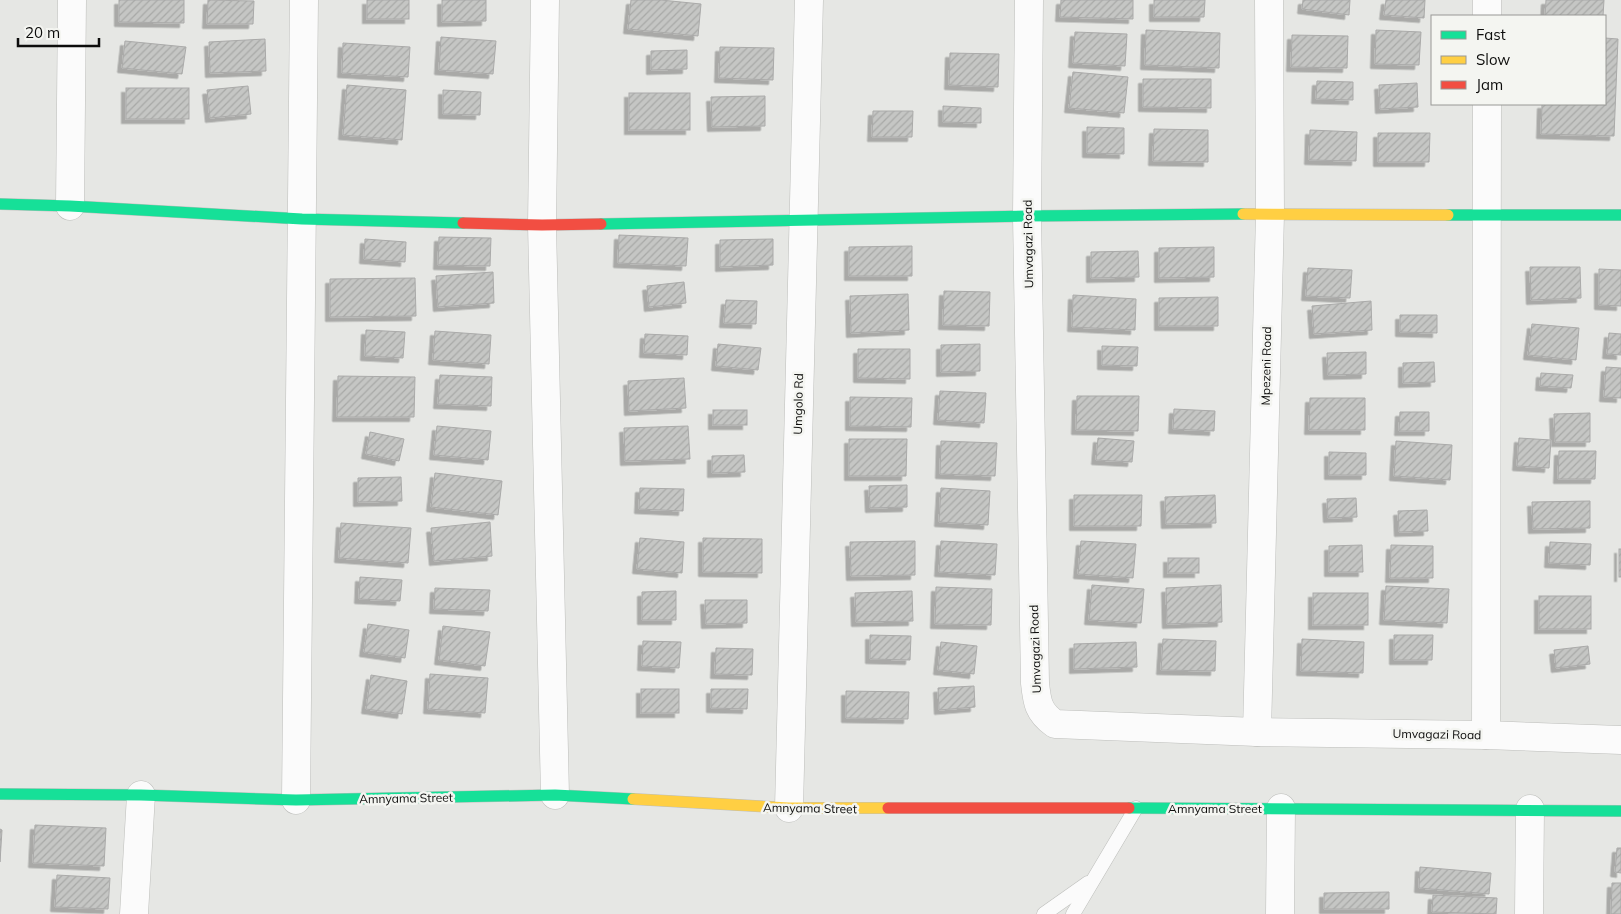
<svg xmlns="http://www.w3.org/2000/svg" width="1621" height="914" viewBox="0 0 1621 914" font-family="Mulish,sans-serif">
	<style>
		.building { fill: url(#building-hatch); stroke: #aaaaa9; filter: url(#shadow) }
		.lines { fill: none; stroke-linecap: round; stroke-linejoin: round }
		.lane-casing { stroke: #bdbebb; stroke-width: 15 }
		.street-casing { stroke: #bdbebb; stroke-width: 29 }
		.fast-casing { stroke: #bdbebb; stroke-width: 12 }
		.slow-casing { stroke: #bdbebb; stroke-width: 12 }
		.jam-casing { stroke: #bdbebb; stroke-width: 12 }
		.lane { stroke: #fbfbfb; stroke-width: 14 }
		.street { stroke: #fbfbfb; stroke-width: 28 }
		.fast { stroke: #16e098; stroke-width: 11 }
		.slow { stroke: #ffcf43; stroke-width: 11 }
		.jam { stroke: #f24e42; stroke-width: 11 }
		.labels { text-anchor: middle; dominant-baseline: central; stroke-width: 5; stroke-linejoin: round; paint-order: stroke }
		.street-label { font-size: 12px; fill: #0d0d0c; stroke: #f4f5f1 }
	</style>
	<defs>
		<pattern id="building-hatch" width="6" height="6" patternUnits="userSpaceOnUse" patternTransform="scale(1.25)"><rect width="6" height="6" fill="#c5c6c4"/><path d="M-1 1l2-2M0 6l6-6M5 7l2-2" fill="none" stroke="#a8a9a7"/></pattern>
		<filter id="shadow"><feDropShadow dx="-4.5" dy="4.5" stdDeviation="0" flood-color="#0004"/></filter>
	</defs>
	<rect width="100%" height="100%" fill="#e6e7e4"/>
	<!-- building -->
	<g class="building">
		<path d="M119,0H184V23L119,22Z"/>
		<path d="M208,0L254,1L253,24H207Z"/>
		<rect x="367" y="0" width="42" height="19"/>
		<path d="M442,0H486V21L442,22Z"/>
		<path d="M631,0H661L701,4L698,36L628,29Z"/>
		<path d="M1061,0H1133V19L1060,17Z"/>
		<path d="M1154,0H1205L1204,17H1154Z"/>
		<path d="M1303,0H1350L1349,15L1302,9Z"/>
		<path d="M1386,0H1425L1424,18L1384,15Z"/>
		<path d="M1546,0H1604L1603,16H1545Z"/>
		<path d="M1146,30L1220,33L1219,68L1145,65Z"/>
		<path d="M1376,30L1421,32L1419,65L1375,64Z"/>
		<path d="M1075,32L1127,34L1125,66L1073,63Z"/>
		<path d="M1292,35L1348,36L1347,68L1291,67Z"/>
		<path d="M441,37L496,41L493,74L439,70Z"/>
		<path d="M1605,38L1618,39L1614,136L1541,134L1542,104H1605Z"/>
		<path d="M265,39L266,71L210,73L209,42Z"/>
		<path d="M125,41L186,47L182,74L122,68Z"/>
		<path d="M343,43L410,47L408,77L342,73Z"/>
		<path d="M720,47L774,48L773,80L719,78Z"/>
		<path d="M687,50V69L651,70V51Z"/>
		<path d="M950,53L999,54L998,87L949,85Z"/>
		<path d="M1073,72L1128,77L1124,113L1069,108Z"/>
		<path d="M1143,79H1211V108L1143,107Z"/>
		<path d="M1317,81L1353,82V100L1316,99Z"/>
		<path d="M1417,83L1418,107L1380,109L1379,85Z"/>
		<path d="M347,85L406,90L402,140L343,135Z"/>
		<path d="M248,86L251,114L210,118L207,90Z"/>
		<rect x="126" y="88" width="63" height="31"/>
		<path d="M443,90L481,92L480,115L443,114Z"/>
		<rect x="629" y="93" width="61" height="37"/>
		<path d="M765,96V126L712,127L711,97Z"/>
		<path d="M943,106L981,108V123L943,122Z"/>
		<path d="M873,111H913L912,137H872Z"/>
		<path d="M1087,127L1124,128V154L1087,153Z"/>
		<path d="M1154,129L1208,130V162L1153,161Z"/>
		<path d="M1310,130L1357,132L1356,161L1309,160Z"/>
		<path d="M1378,133H1430L1429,162H1378Z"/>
		<path d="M619,235L688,238L686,266L618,263Z"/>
		<path d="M439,237L491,238L490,266L438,265Z"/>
		<path d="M365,239L406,242L405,262L364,259Z"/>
		<path d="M773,239V265L720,267V240Z"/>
		<path d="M912,246V276H849V247Z"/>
		<path d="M1214,247V277L1159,278V248Z"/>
		<path d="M1138,251L1139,277L1091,278V252Z"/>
		<path d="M1530,267H1580L1581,298L1531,300Z"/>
		<path d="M1308,268L1352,270L1350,298L1306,296Z"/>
		<path d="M1599,269L1621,270V306L1599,305Z"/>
		<path d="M493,272L494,303L438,307L436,276Z"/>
		<path d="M415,278L416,316L330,317V279Z"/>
		<path d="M684,282L686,303L649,307L647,286Z"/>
		<path d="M944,291L990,292L989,326L943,325Z"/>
		<path d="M908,294L909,330L851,333L850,296Z"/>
		<path d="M1073,295L1136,299L1135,330L1072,327Z"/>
		<path d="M1218,297V326H1159V298Z"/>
		<path d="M726,300L757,301L756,324L724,323Z"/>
		<path d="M1371,301L1372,330L1314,334L1312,306Z"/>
		<path d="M1400,315H1437V333L1400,332Z"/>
		<path d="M1532,324L1579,328L1576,360L1528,355Z"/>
		<path d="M366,330L405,332L403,358L365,356Z"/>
		<path d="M435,331L491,335L489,364L433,360Z"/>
		<path d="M1609,333L1621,334V355L1607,354Z"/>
		<path d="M645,334L688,336L687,355L644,353Z"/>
		<path d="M718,344L761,348L758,370L716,366Z"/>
		<path d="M980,344V371L941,372V345Z"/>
		<path d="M1102,346L1138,347L1137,366L1102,365Z"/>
		<path d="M858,349H910V379L858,378Z"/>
		<path d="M1366,352V374L1328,375L1327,353Z"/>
		<path d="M1434,362L1435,382L1403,383V363Z"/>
		<path d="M1606,367L1621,368V398L1604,397Z"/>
		<path d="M1541,373L1573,375L1571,388L1540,386Z"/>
		<path d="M440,375L492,377L491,406L438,404Z"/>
		<path d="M338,376L415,377L414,417H337Z"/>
		<path d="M684,378L686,408L629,411L628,381Z"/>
		<path d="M940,391L986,393L984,423L938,420Z"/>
		<path d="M1077,396H1139L1138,431L1076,430Z"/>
		<path d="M850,397L912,398L911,427L850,426Z"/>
		<path d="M1310,398H1365V430H1309Z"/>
		<path d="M1174,409L1215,411L1214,431L1173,429Z"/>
		<rect x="713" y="410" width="34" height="15"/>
		<path d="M1400,412H1429V431H1399Z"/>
		<path d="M1590,413V442H1555L1554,414Z"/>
		<path d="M437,426L491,431L488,460L434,455Z"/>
		<path d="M688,426L690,459L625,461L624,428Z"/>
		<path d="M370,432L404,439L399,461L366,454Z"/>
		<path d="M1098,438L1134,441L1132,462L1096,460Z"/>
		<path d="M1519,438L1551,440L1549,468L1517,466Z"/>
		<path d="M849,439H907L906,476H849Z"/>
		<path d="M941,441L997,443L995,476L940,474Z"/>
		<path d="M1396,441L1452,445L1450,480L1394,476Z"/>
		<path d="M1559,451H1596L1595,479H1558Z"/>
		<path d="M1329,452L1366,453V475H1329Z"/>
		<path d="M744,455L745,472L712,473V456Z"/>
		<path d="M435,473L502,481L498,515L431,507Z"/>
		<path d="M401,477L402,501L358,502V478Z"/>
		<path d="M907,485V507L870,508L869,486Z"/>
		<path d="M640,488L684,489L683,511L639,509Z"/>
		<path d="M941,488L990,491L988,525L939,522Z"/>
		<path d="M1074,495H1142L1141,526H1074Z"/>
		<path d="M1215,495L1216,523L1166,524L1165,497Z"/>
		<path d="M1356,498L1357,517L1328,518L1327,499Z"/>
		<path d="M1590,501V528L1533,529L1532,502Z"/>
		<path d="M1427,510L1428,531L1399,532L1398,511Z"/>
		<path d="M490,522L492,556L434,561L431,528Z"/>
		<path d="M341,523L411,528L408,563L339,558Z"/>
		<path d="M640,538L684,542L682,573L637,569Z"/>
		<path d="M703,538L762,539V573L703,572Z"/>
		<path d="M915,541V575L851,576L850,542Z"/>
		<path d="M941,541L997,544L995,575L939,572Z"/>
		<path d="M1081,541L1136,544L1133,578L1078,574Z"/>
		<path d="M1550,542L1591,544L1590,565L1549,563Z"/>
		<path d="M1362,545L1363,572H1329V546Z"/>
		<path d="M1391,545L1433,546V578H1390Z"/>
		<rect x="1619" y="549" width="2" height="28"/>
		<rect x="1168" y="558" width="31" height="15"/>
		<path d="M360,577L402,580L400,601L359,599Z"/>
		<path d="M1092,585L1144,589L1141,623L1089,620Z"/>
		<path d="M1221,585L1222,622L1167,624L1166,588Z"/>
		<path d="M1386,586L1449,589L1447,623L1384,620Z"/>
		<path d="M936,587L992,589L991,625L935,624Z"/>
		<path d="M435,588L490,590L488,611L434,609Z"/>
		<path d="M676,591V620H642V592Z"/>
		<path d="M912,591L913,621L856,622L855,593Z"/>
		<rect x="1313" y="593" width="55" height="32"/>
		<rect x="1539" y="596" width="52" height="33"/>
		<path d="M705,600H747V623L706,624Z"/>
		<path d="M368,624L409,630L405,658L364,652Z"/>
		<path d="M443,626L490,632L485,666L439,660Z"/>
		<path d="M870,635L911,636L910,660L870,659Z"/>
		<path d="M1394,635H1433L1432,660H1394Z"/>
		<path d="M1163,639L1216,641L1215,671L1161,670Z"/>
		<path d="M1302,639L1364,642L1363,673L1301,671Z"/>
		<path d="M643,641L681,642L679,668L642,666Z"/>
		<path d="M941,642L977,646L974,674L938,670Z"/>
		<path d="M1136,642L1137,667L1074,669V644Z"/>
		<path d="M1588,646L1590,664L1556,668L1554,650Z"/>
		<path d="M716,648L753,649L752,675L715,674Z"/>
		<path d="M430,674L488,678L485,713L428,709Z"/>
		<path d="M371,675L407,681L402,714L366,709Z"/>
		<path d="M974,686L975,707L939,710L938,688Z"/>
		<rect x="641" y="689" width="38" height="24"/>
		<path d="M711,689H748L747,709L711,708Z"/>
		<path d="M846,691L909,692L908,719L846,718Z"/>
		<path d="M35,825L106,828L104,866L33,863Z"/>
		<path d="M0,829L2,830L0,862Z"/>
		<path d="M1617,848H1621V873L1615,872Z"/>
		<path d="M1420,867L1491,873L1489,894L1419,888Z"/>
		<path d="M57,875L110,878L108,909L55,907Z"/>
		<path d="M1612,883H1621V914H1611Z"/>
		<path d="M1389,892V909H1324V893Z"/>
		<path d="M1433,895L1497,898L1496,914L1432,912Z"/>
	</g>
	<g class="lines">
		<defs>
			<g id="lane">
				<path d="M1044,914L1088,883"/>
				<path d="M1073,914L1136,808"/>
			</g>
			<g id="street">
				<path d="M545,0L542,225L555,795"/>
				<path d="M1029,0L1027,216L1035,683C1037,702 1038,712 1055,724L1257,732L1486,735L1621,740"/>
				<path d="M1487,16V0"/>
				<path d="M70,206L72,0"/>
				<path d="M1257,732L1270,214L1269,0"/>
				<path d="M1486,735L1487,104"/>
				<path d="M296,800L304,0"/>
				<path d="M789,808L809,0"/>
				<path d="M134,914L141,795"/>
				<path d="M1280,914L1281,808"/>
				<path d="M1529,914L1530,809"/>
			</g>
			<g id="fast">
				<path d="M0,204L70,206L302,219L463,223"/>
				<path d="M1448,215H1621"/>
				<path d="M601,224L1027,216L1243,214"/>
				<path d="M0,794L141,795L296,800L555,795L633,799"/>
				<path d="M1129,808L1621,811"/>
			</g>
			<g id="slow">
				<path d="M1243,214L1448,215"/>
				<path d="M633,799L789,808H888"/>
			</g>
			<g id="jam">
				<path d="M463,223L542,225L601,224"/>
				<path d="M888,808H1129"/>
			</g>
		</defs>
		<!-- lane casing -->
		<use href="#lane" class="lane-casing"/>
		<!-- street casing -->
		<use href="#street" class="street-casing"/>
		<!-- fast casing -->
		<use href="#fast" class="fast-casing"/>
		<!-- slow casing -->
		<use href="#slow" class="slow-casing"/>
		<!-- jam casing -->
		<use href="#jam" class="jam-casing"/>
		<!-- lane -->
		<use href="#lane" class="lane"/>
		<!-- street -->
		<use href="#street" class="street"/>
		<!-- fast -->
		<use href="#fast" class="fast"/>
		<!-- slow -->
		<use href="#slow" class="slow"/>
		<!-- jam -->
		<use href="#jam" class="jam"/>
	</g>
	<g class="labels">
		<!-- street labels -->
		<g class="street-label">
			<text transform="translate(1028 244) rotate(-91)">Umvagazi Road</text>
			<text transform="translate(1266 366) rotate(-89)">Mpezeni Road</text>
			<text transform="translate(798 404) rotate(-89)">Umgolo Rd</text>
			<text transform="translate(1035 649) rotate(-92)">Umvagazi Road</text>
			<text transform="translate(1437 734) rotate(1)">Umvagazi Road</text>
			<text transform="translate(406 798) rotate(-1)">Amnyama Street</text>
			<text transform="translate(810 808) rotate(1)">Amnyama Street</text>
			<text x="1215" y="808">Amnyama Street</text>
		</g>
	</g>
	<!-- legend -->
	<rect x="1431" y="15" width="175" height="90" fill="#f4f5f1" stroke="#989895"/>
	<rect x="1441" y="31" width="25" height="8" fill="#16e098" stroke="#989895"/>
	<text x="1476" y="40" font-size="15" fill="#0d0d0c">Fast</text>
	<rect x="1441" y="56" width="25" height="8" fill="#ffcf43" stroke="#989895"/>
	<text x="1476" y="65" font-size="15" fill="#0d0d0c">Slow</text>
	<rect x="1441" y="81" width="25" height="8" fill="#f24e42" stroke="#989895"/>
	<text x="1476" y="90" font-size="15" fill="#0d0d0c">Jam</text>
	<!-- scale -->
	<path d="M18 38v8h81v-8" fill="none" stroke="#0d0d0c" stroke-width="2.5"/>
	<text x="25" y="38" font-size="15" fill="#0d0d0c" stroke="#f4f5f1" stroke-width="4" paint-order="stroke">20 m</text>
</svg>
